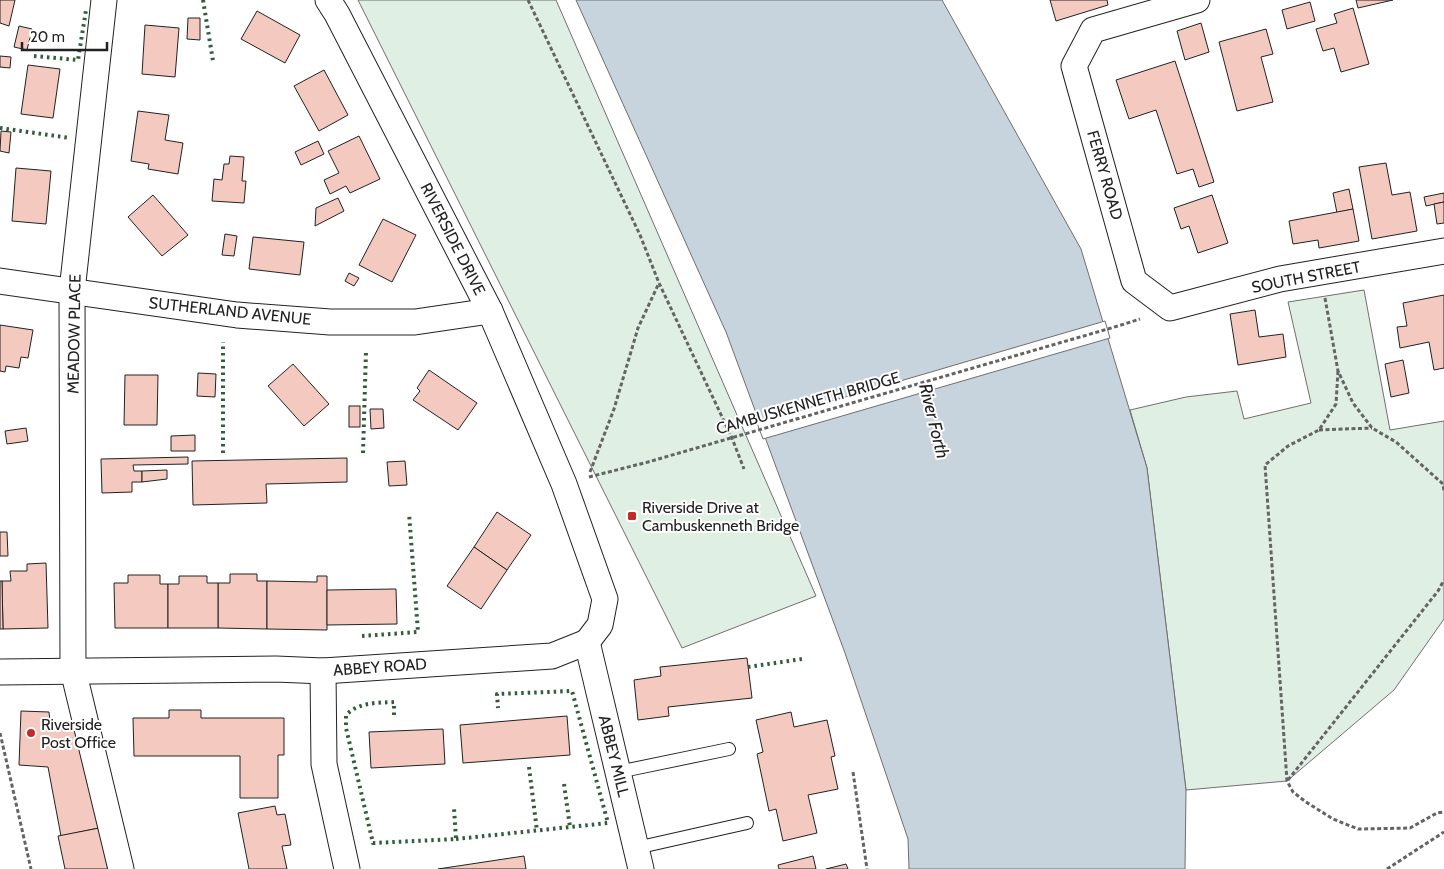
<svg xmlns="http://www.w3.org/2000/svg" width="1444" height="869" viewBox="0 0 1444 869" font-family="Cabin,sans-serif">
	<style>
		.green { fill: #e0efe3; stroke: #6f6f6f }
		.water { fill: #c7d3dd; stroke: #6f6f6f }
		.pier { fill: #fff; stroke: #6f6f6f }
		.building { fill: #f3c9c0; stroke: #222 }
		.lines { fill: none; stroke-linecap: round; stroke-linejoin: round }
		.lane-casing { stroke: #222; stroke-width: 14 }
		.street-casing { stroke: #222; stroke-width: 27 }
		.path { stroke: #646464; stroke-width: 3; stroke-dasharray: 4 2.5; stroke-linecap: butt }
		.lane { stroke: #fff; stroke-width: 12 }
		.street { stroke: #fff; stroke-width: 25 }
		.hedge { stroke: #2f5e38; stroke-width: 4; stroke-dasharray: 2.5 4; stroke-linecap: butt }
		.poi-dot { fill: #c62828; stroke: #fff; stroke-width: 2 }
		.labels { text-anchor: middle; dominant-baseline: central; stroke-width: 4; stroke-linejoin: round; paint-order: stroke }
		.street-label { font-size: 16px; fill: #222; stroke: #fff }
		.poi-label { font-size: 16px; fill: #222; stroke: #fff; text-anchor: start }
		.water-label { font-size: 18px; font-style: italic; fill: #222; stroke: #fff }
	</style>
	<rect width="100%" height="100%" fill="#fff"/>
	<!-- green -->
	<g class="green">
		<path d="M358,0H556L816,596L682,648Z"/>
		<path d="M1364,290L1390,430L1444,421V619L1394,690L1287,781L1186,790L1147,468L1130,410L1186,397L1237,391L1244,419L1311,403L1288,302Z"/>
	</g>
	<!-- water -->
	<path class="water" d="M576,0H942L1081,249L1147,468L1186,790L1185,869H909L908,839L845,653L726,332Z"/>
	<!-- pier -->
	<path class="pier" d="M1105,321L1110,338L763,439L757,423Z"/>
	<!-- building -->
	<g class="building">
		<path d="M0,0H15L9,26L0,23Z"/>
		<path d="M1050,0H1107L1108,5L1056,21Z"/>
		<path d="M1356,0H1393L1358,8Z"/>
		<path d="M1310,2L1315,21L1287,29L1282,10Z"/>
		<path d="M1353,8L1369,64L1341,72L1334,48L1323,51L1316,29L1337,23L1334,14Z"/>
		<path d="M257,11L300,35L285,63L241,39Z"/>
		<path d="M188,18H200V40L187,39Z"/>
		<path d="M1201,23L1209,52L1185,60L1177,31Z"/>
		<path d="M145,25L179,28L175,77L142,74Z"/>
		<path d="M19,26L32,29L27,50L14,47Z"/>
		<path d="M1266,29L1273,54L1261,57L1273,102L1237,111L1219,42Z"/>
		<path d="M0,56L11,57L10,68L0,67Z"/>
		<path d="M1175,61L1214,182L1199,187L1193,169L1177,174L1156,110L1129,119L1116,80Z"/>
		<path d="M28,65L60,69L53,118L21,114Z"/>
		<path d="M324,70L348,115L319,131L294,86Z"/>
		<path d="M138,111L169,115L165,140L183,143L178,174L148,169L149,164L131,161Z"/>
		<path d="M1,131L11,132L9,153L0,151Z"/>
		<path d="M359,136L380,179L350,193L346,186L330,194L324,180L339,173L328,151Z"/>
		<path d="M318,141L324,154L301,165L295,152Z"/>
		<path d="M230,156L244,157L242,181H246L244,203L212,201L214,179L222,180L224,164H229Z"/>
		<path d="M1386,163L1392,195L1410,192L1417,231L1372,239L1359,167Z"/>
		<path d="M16,168L51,171L46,224L12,221Z"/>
		<path d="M1349,189L1353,209L1337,213L1333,193Z"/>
		<path d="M1444,193V202L1426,206L1424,197Z"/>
		<path d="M153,195L188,235L162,256L128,217Z"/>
		<path d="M1212,195L1228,243L1198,253L1189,226L1181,229L1174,208Z"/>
		<path d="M338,198L344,211L315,226L316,208Z"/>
		<path d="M1444,202V223L1437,224L1434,204Z"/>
		<path d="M1353,209L1359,241L1319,248L1318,240L1293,244L1289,221Z"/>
		<path d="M383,219L416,235L392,282L359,265Z"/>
		<path d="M225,234L237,236L234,256L222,255Z"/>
		<path d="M253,237L304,242L300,275L249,269Z"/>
		<path d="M349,273L359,278L354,286L345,281Z"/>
		<path d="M1444,295V368L1434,370L1429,342L1400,348L1397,327L1407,326L1403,303Z"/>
		<path d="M1255,310L1259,337L1283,334L1286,357L1238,365L1230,314Z"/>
		<path d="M0,325L33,330L28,358L21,357L19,368L6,366L5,372L0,371Z"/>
		<path d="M1403,360L1409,393L1391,397L1385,364Z"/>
		<path d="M293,364L329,404L304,426L268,386Z"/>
		<path d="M429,370L477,403L458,430L413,400L420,391L417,388Z"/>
		<path d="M198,373L216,374L215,397L197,396Z"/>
		<path d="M125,375H158L157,425H124Z"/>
		<rect x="349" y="406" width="11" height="21"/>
		<path d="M370,409H383L384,428L371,429Z"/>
		<path d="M26,428L28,441L7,444L5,431Z"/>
		<path d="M195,435V451H171V436Z"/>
		<path d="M188,457V464L133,465L134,471H142V482H132V492L102,493L101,459Z"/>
		<path d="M347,458V482L266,484L267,503L193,505L192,461Z"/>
		<path d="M405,461L407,485L389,486L387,462Z"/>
		<path d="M167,470V479L142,482V471Z"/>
		<path d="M497,512L531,535L507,570L474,547Z"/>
		<path d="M0,532H7L8,556H0Z"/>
		<path d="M474,547L507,570L481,609L447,586Z"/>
		<path d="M46,563L48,628L3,629L2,581H11L10,571H27V564Z"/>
		<path d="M230,574H257V581H267V629L218,628V583H230Z"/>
		<path d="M128,575H160V584H168V628H115L114,583H128Z"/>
		<path d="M179,576H207V583H218V628H168V584H179Z"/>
		<path d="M317,576H327V630L267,629V581L317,582Z"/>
		<path d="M0,581H2L3,629H0Z"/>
		<path d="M396,589L397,624L327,625V590Z"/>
		<path d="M747,658L752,698L668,707L669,716L638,720L634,680L661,676L660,667Z"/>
		<path d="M169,710H201V718H284V755H278V798H240V756H134L133,718H169Z"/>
		<path d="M21,711L49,712L51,730L71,725L78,727L99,828L61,836L48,767L19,765Z"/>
		<path d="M791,712L794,727L827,720L835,756L831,757L838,789L808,795L817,833L783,841L776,809L769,811L757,754L763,752L756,720Z"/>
		<path d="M567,716L570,755L463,763L460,725Z"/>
		<path d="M443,729L445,764L371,768L369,732Z"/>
		<path d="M275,806L277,815L285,814L291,845L282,846L287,869H249L238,813Z"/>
		<path d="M99,828L108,869H65L58,836Z"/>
		<path d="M524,856L526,869H438Z"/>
		<path d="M813,856L816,869H779L778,865Z"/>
		<path d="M846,864L848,869H826Z"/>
	</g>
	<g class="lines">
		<defs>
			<g id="lane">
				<path d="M618,772L729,749"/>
				<path d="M636,848L747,823"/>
			</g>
			<g id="street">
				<path d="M104,0L72,291L73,670L121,869"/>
				<path d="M1197,0L1093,30L1074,66L1134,281L1170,308L1280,279L1444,251"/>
				<path d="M0,281L237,315L330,322H415L490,311"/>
				<path d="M587,642L641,869"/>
				<path d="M323,671L324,764L347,869"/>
				<path d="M0,672L276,669L323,671L552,656L587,642L600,625L605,599L564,484L490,311L337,14L328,0"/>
			</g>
		</defs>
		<!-- lane casing -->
		<use href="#lane" class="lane-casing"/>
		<!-- street casing -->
		<use href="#street" class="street-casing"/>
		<!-- path -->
		<g class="path">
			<path d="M528,0L640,235L659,283L732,438L744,469"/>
			<path d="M1325,298L1338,371L1353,403L1372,428L1396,442L1443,484L1444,491"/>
			<path d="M1338,371L1336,404L1319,430L1288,446L1265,465L1287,781L1293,792L1306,802L1333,819L1358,829L1410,828L1437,813L1444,812"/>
			<path d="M1319,430L1372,428"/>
			<path d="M590,472L614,409L638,328L659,283"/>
			<path d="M589,477L648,462L1118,326L1140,319"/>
			<path d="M0,733L31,869"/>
			<path d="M853,772L867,869"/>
			<path d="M1288,780L1438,591L1444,580"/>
			<path d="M1387,869L1444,832"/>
		</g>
		<!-- lane -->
		<use href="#lane" class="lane"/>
		<!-- street -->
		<use href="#street" class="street"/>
		<!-- hedge -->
		<g class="hedge">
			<path d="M203,0L213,61"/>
			<path d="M34,56L78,60L86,10"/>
			<path d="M0,128L70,138"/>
			<path d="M223,453V342"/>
			<path d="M363,453L366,351"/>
			<path d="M362,636L418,632L409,513"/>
			<path d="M748,667L802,659"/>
			<path d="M394,715V702C376,703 359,702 346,715V728L373,843L456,839L454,808"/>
			<path d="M529,767L537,831"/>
			<path d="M564,784L570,827"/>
			<path d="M456,839L608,823L572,691L497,694L498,708"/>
		</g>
	</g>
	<!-- markers -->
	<g class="poi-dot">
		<rect x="627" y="511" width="10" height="10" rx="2.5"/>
		<circle cx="31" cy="733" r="5"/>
	</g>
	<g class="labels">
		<!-- street labels -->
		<g class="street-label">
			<text transform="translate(1105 175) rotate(74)">FERRY ROAD</text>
			<text transform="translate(453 239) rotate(63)">RIVERSIDE DRIVE</text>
			<text transform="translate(1306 277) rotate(-11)">SOUTH STREET</text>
			<text transform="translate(230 311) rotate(6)">SUTHERLAND AVENUE</text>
			<text transform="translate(74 334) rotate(-89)">MEADOW PLACE</text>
			<text transform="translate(808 403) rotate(-16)">CAMBUSKENNETH BRIDGE</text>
			<text transform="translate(380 667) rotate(-4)">ABBEY ROAD</text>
			<text transform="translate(614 756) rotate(76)">ABBEY MILL</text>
		</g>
		<!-- poi labels -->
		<g class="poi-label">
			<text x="642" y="507">Riverside Drive at<tspan x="642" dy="18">Cambuskenneth Bridge</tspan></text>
			<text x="41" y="724">Riverside<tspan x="41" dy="18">Post Office</tspan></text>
		</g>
		<!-- water labels -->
		<g class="water-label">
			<text transform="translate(934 421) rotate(76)">River Forth</text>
		</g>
	</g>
	<!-- scale -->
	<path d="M22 42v8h85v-8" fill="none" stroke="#222222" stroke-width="2.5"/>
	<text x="30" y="42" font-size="15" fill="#222222" stroke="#ffffff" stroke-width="4" paint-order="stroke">20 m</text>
</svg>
